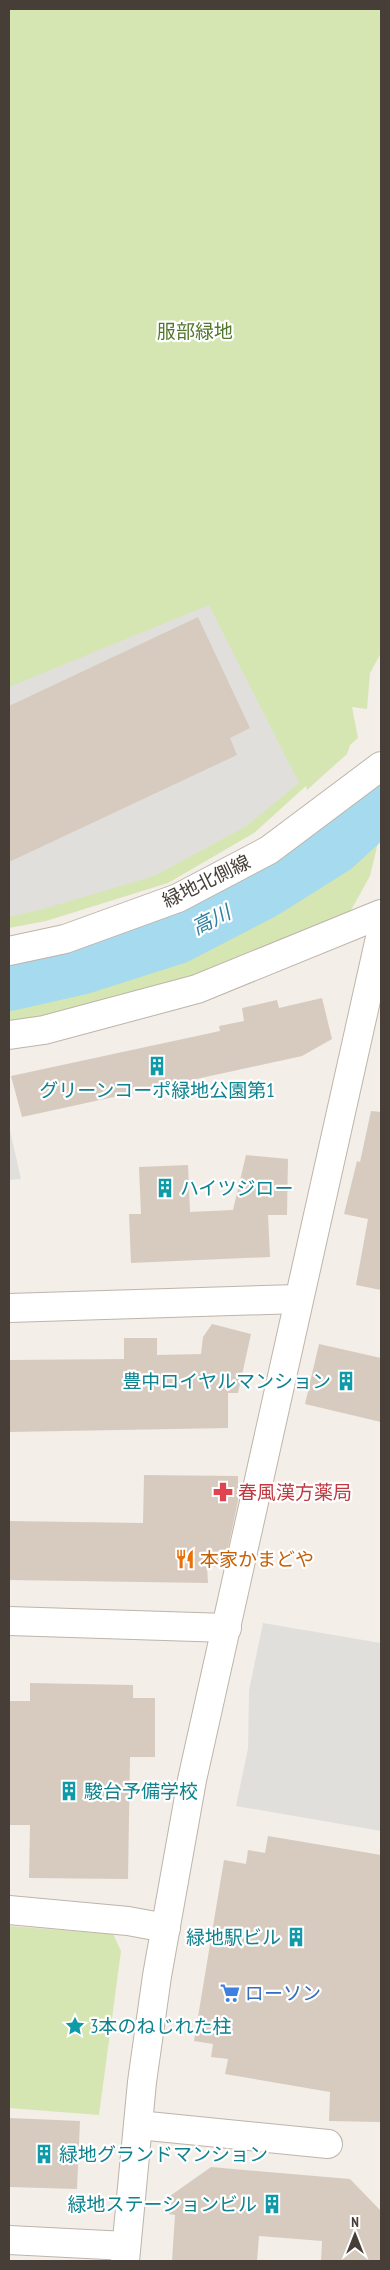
<svg xmlns="http://www.w3.org/2000/svg" width="390" height="2270" viewBox="0 0 390 2270" font-family="'PT Sans Narrow','Noto Sans JP',sans-serif">
	<style>
		.green { fill: #d5e6b2 }
		.parking { fill: #e1dfdc }
		.lines { fill: none; stroke-linecap: round; stroke-linejoin: round }
		.river { stroke: #a6daee; stroke-width: 54 }
		.building { fill: #d7cbc0 }
		.minor-casing { stroke: #beb4aa; stroke-width: 30 }
		.minor { stroke: #fff; stroke-width: 28 }
		.labels { text-anchor: middle; dominant-baseline: central; stroke-width: 4.5; stroke-linejoin: round; paint-order: stroke }
		.park-label { font-size: 19px; fill: #52762c; stroke: #fff }
		.street-label { font-size: 19px; fill: #463e37; stroke: #fff }
		.culture-label { font-size: 19px; fill: #0d838f; stroke: #fff; text-anchor: start }
		.health-label { font-size: 19px; fill: #be3a42; stroke: #fff; text-anchor: start }
		.food-label { font-size: 19px; fill: #c56008; stroke: #fff; text-anchor: start }
		.shop-label { font-size: 19px; fill: #366cbe; stroke: #fff; text-anchor: start }
		.water-label { font-size: 20px; font-style: italic; fill: #307f9e; stroke: #fff }
	</style>
	<rect width="100%" height="100%" fill="#f3eee8"/>
	<!-- green -->
	<g class="green">
		<path d="M9,9H381V653L370,673L367,709L352,707L358,738L350,745L347,754L307,790L306,786L254,833L168,883L46,921L9,928Z"/>
		<path d="M372,825L380,834L370,876L350,912L193,978L40,1020L9,1024V995L83,979L180,946L270,899L342,854Z"/>
		<path d="M9,1926L113,1934L121,1951L99,2115L9,2108Z"/>
	</g>
	<!-- parking -->
	<g class="parking">
		<path d="M209,605L299,783L245,827L154,876L43,909L9,917V687Z"/>
		<path d="M9,1126L21,1179L9,1180Z"/>
		<path d="M263,1623L381,1643V1831L236,1806L248,1748L249,1690Z"/>
	</g>
	<g class="lines">
		<!-- river -->
		<path class="river" d="M9,984L80,968L177,937L264,892L334,848L369,816L381,796"/>
	</g>
	<!-- building -->
	<g class="building">
		<path d="M198,617L250,728L230,738L237,755L9,862V706Z"/>
		<path d="M322,998L332,1039L302,1056L22,1117L11,1076L220,1031L219,1026L244,1021L242,1008L277,1000L279,1008Z"/>
		<path d="M371,1111L381,1112V1290L356,1285L368,1219L344,1214L357,1161L360,1162Z"/>
		<path d="M246,1155L288,1159L287,1215H268L270,1257L131,1263L129,1214H141L139,1167L188,1165L190,1212L233,1210Z"/>
		<path d="M212,1324L251,1334L238,1393H228V1428L9,1432V1360L124,1359V1338H157V1355L201,1354L203,1337Z"/>
		<path d="M319,1344L381,1358V1422L305,1404Z"/>
		<path d="M144,1475L238,1476V1501L229,1544L222,1567L207,1566L208,1583L9,1580V1521L143,1523Z"/>
		<path d="M30,1683L133,1685V1698H155V1757H130L128,1879L29,1878L30,1825H9V1701H30Z"/>
		<path d="M268,1836L381,1855V2122L329,2121L330,2092L225,2074L228,2059L211,2057L213,2044L194,2041L224,1860L246,1864L248,1850L265,1853Z"/>
		<path d="M9,2118L80,2121L77,2189L9,2187Z"/>
		<path d="M211,2167L350,2179L381,2211V2261H321L322,2241L259,2236L257,2261H172L175,2215L169,2214L170,2196Z"/>
	</g>
	<g class="lines">
		<defs>
			<g id="minor">
				<path d="M9,951L65,939L178,898L269,850L381,766"/>
				<path d="M9,1035L44,1030L197,989L381,914"/>
				<path d="M9,1308L298,1299"/>
				<path d="M9,1621L227,1628"/>
				<path d="M9,1910L128,1921L166,1928"/>
				<path d="M138,2125L328,2144"/>
				<path d="M9,2240L126,2246"/>
				<path d="M125,2261L142,2082L157,1976L192,1780L381,933"/>
			</g>
		</defs>
		<!-- minor casing -->
		<use href="#minor" class="minor-casing"/>
		<!-- minor -->
		<use href="#minor" class="minor"/>
	</g>
	<!-- icons -->
	<defs>
		<symbol id="building-bare" viewBox="-9 -9 18 18"><path d="M-4-6H4V6H1V3H-1V6H-4ZM-2.5-4.3h1.7v1.8h-1.7ZM.8-4.3h1.7v1.8H.8ZM-2.5-1h1.7V.8h-1.7ZM.8-1h1.7V.8H.8Z" fill="#0f9aa8" stroke="#fff" stroke-width="2.5" paint-order="stroke"/></symbol>
		<symbol id="pharmacy-bare" viewBox="-9 -9 18 18"><path d="M-2-6h4v4h4v4h-4v4h-4v-4h-4v-4h4Z" fill="#e0444e" stroke="#fff" stroke-width="2.5" paint-order="stroke"/></symbol>
		<symbol id="restaurant-bare" viewBox="-9 -9 18 18"><path d="M-5-6h1v4h1v-4h1v4h1v-4h1v5L-1.5 .5V6h-2V.5L-5-1ZM5-6V6H3V1.5H1.5Q1.5-4 5-6Z" fill="#e8710a" stroke="#fff" stroke-width="2.5" paint-order="stroke"/></symbol>
		<symbol id="supermarket-bare" viewBox="-9 -9 18 18"><path d="M-6-5.5h2.5l.6 2H6L4.5 2H-2.5L-4.4-4H-6ZM-1.5 3.2a1.3 1.3 0 1 0 .1 0ZM3 3.2a1.3 1.3 0 1 0 .1 0Z" fill="#3f7fe0" stroke="#fff" stroke-width="2.5" paint-order="stroke"/></symbol>
		<symbol id="sight-bare" viewBox="-9 -9 18 18"><path d="M0-6L1.8-2.2L6-1.7L2.9 1.2L3.7 5.4L0 3.3L-3.7 5.4L-2.9 1.2L-6-1.7L-1.8-2.2Z" fill="#0f9aa8" stroke="#fff" stroke-width="2.5" paint-order="stroke"/></symbol>
	</defs>
	<g fill-rule="evenodd">
		<use href="#building-bare" x="143" y="1052" width="28" height="28"/>
		<use href="#building-bare" x="151" y="1174" width="28" height="28"/>
		<use href="#building-bare" x="332" y="1367" width="28" height="28"/>
		<use href="#pharmacy-bare" x="209" y="1478" width="28" height="28"/>
		<use href="#restaurant-bare" x="171" y="1545" width="28" height="28"/>
		<use href="#building-bare" x="55" y="1777" width="28" height="28"/>
		<use href="#building-bare" x="282" y="1923" width="28" height="28"/>
		<use href="#supermarket-bare" x="216" y="1979" width="28" height="28"/>
		<use href="#sight-bare" x="61" y="2012" width="28" height="28"/>
		<use href="#building-bare" x="30" y="2140" width="28" height="28"/>
		<use href="#building-bare" x="258" y="2190" width="28" height="28"/>
	</g>
	<g class="labels">
		<!-- park labels -->
		<g class="park-label">
			<text x="195" y="331">服部緑地</text>
		</g>
		<!-- street labels -->
		<g class="street-label">
			<text transform="translate(206 881) rotate(-26)">緑地北側線</text>
		</g>
		<!-- culture labels -->
		<g class="culture-label">
			<text x="157" y="1090" text-anchor="middle">グリーンコーポ緑地公園第1</text>
			<text x="180" y="1188">ハイツジロー</text>
			<text x="331" y="1381" text-anchor="end">豊中ロイヤルマンション</text>
			<text x="84" y="1791">駿台予備学校</text>
			<text x="281" y="1937" text-anchor="end">緑地駅ビル</text>
			<text x="90" y="2026">3本のねじれた柱</text>
			<text x="59" y="2154">緑地グランドマンション</text>
			<text x="257" y="2204" text-anchor="end">緑地ステーションビル</text>
		</g>
		<!-- health labels -->
		<g class="health-label">
			<text x="238" y="1492">春風漢方薬局</text>
		</g>
		<!-- food labels -->
		<g class="food-label">
			<text x="200" y="1559">本家かまどや</text>
		</g>
		<!-- shop labels -->
		<g class="shop-label">
			<text x="245" y="1993">ローソン</text>
		</g>
		<!-- water labels -->
		<g class="water-label">
			<text transform="translate(211 920) rotate(-27)">高川</text>
		</g>
	</g>
	<!-- border -->
	<rect width="390" height="2270" fill="none" stroke="#463e37" stroke-width="20"/>
	<!-- north arrow -->
	<g transform="translate(355 2235)" stroke="#ffffff" stroke-width="4" paint-order="stroke">
	<path d="M0-4L9 19L0 12L-9 19Z" fill="#463e37"/>
	<text y="-8" font-size="14" font-weight="bold" text-anchor="middle" fill="#463e37">N</text>
	</g>
</svg>
